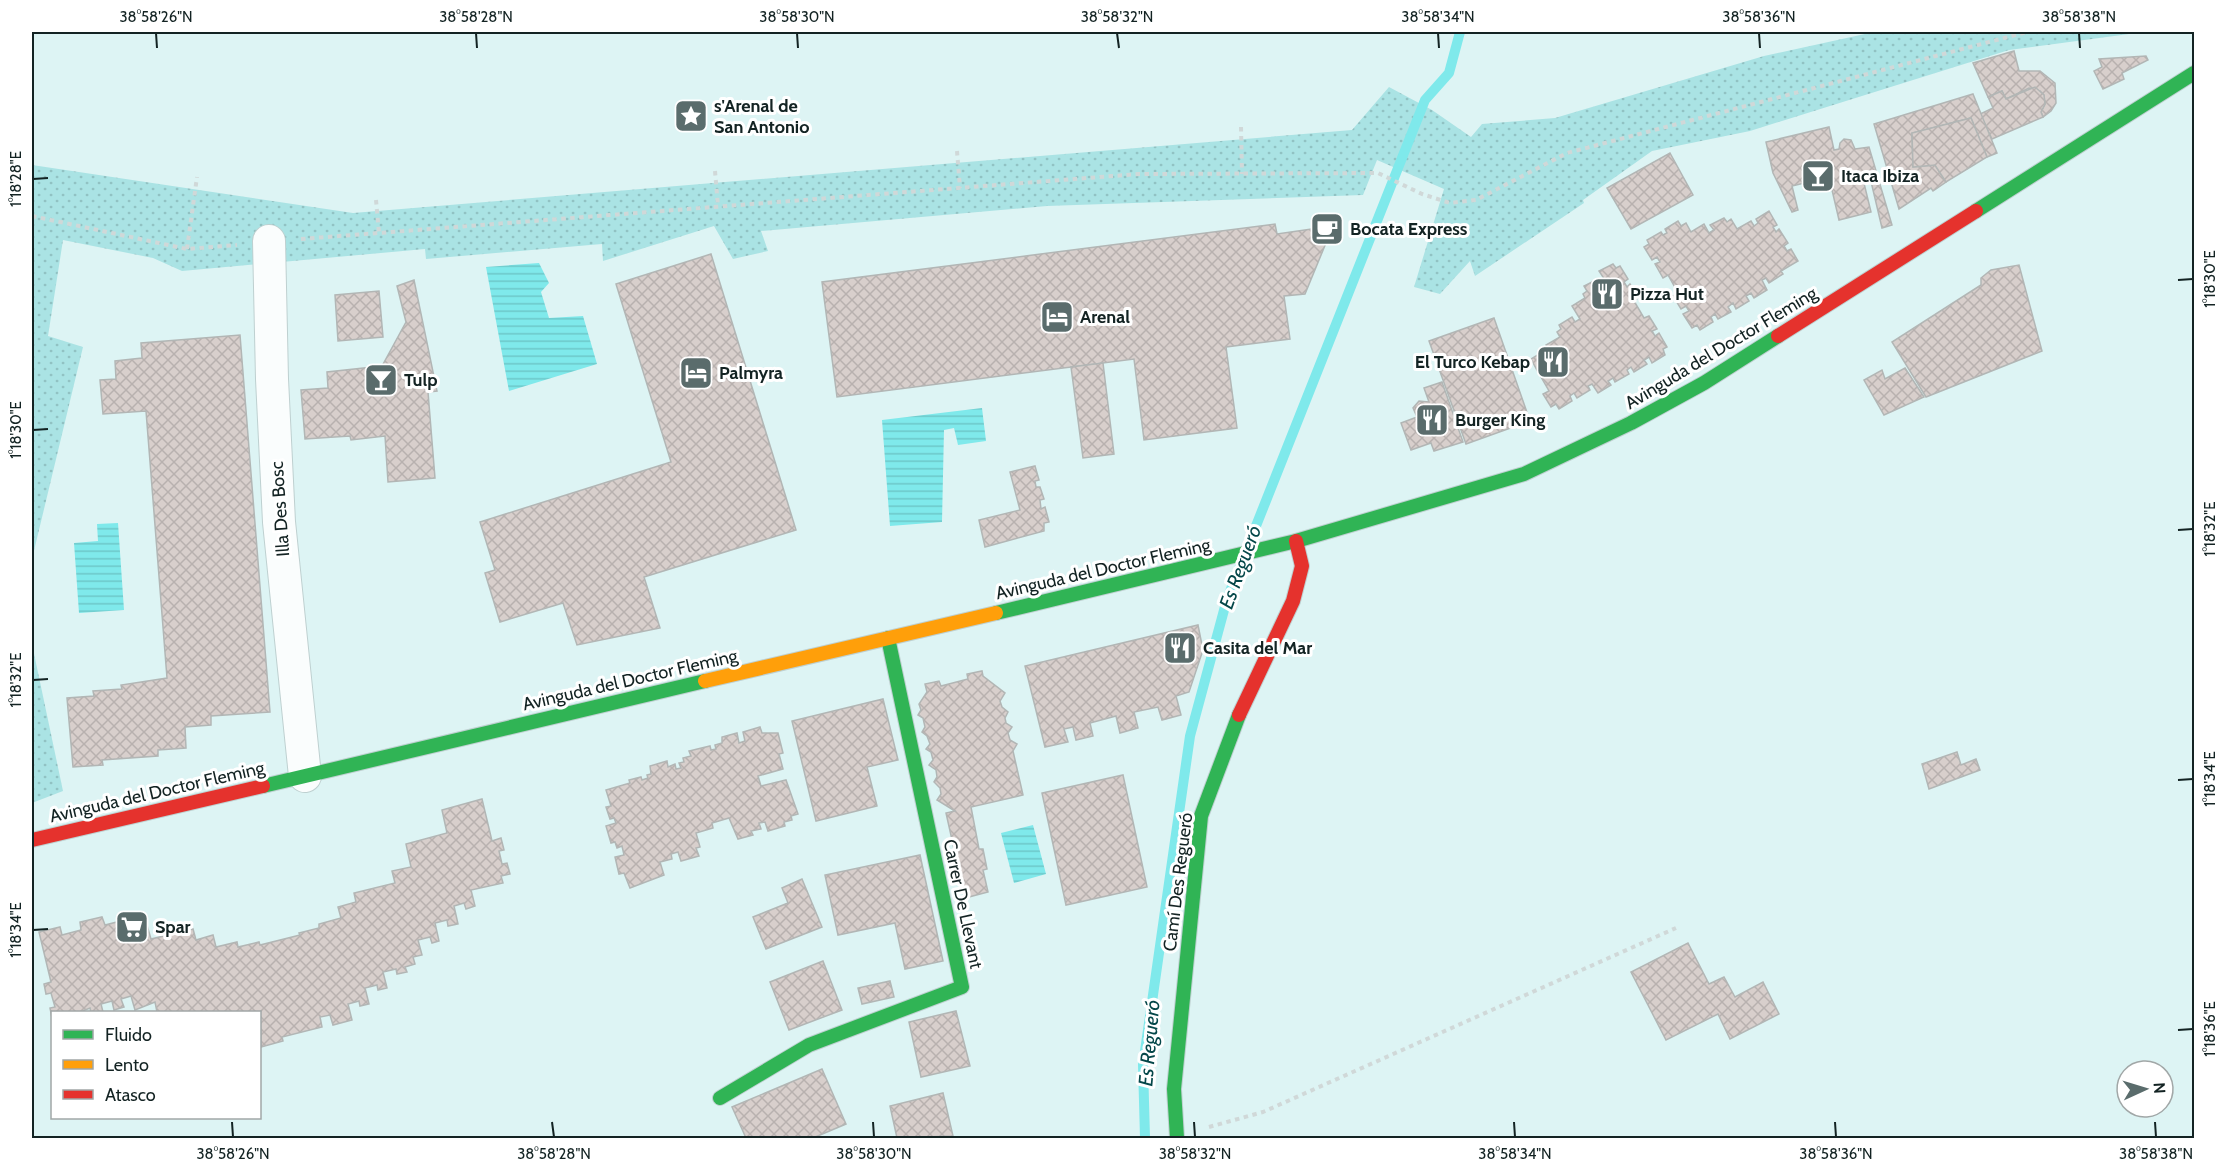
<svg xmlns="http://www.w3.org/2000/svg" width="2226" height="1170" viewBox="0 0 2226 1170" font-family="Cabin,sans-serif">
	<style>
		.grass { fill: url(#grass-dots) }
		.water { fill: url(#water-rules) }
		.lines { fill: none; stroke-linecap: round; stroke-linejoin: round }
		.stream { stroke: #7fe9eb; stroke-width: 10 }
		.building { fill: url(#building-cross-hatch); stroke: #b2b6b5; stroke-width: 1.5 }
		.street-casing { stroke: #bed0d0; stroke-width: 34 }
		.fast-casing { stroke: #bed0d0; stroke-width: 16 }
		.slow-casing { stroke: #bed0d0; stroke-width: 16 }
		.jam-casing { stroke: #bed0d0; stroke-width: 16 }
		.path { stroke: #d0d8d8; stroke-width: 4; stroke-dasharray: 4.5 4.5; stroke-linecap: butt }
		.street { stroke: #fafdfd; stroke-width: 32 }
		.fast { stroke: #30b455; stroke-width: 14 }
		.slow { stroke: #ff9f0a; stroke-width: 14 }
		.jam { stroke: #e5322d; stroke-width: 14 }
		.ticks { fill: none; stroke: #132323; stroke-width: 2 }
		.labels { text-anchor: middle; dominant-baseline: central; stroke-width: 6; stroke-linejoin: round; paint-order: stroke }
		.poi-label { font-size: 18px; font-weight: bold; fill: #132323; stroke: #fff; text-anchor: start }
		.street-label { font-size: 18px; fill: #132323; stroke: #fff }
		.water-label { font-size: 20px; font-style: italic; fill: #044749; stroke: #fff }
		.neatline { fill: none; stroke: #132323; stroke-width: 2 }
		.ticks-label { font-size: 15px; text-anchor: middle; fill: #132323 }
	</style>
	<defs>
		<pattern id="grass-dots" width="8" height="8" patternUnits="userSpaceOnUse" patternTransform="scale(1.5)"><rect width="8" height="8" fill="#aae3e4"/><path d="M2 2h.1M6 6h.1" fill="none" stroke="#91c2c3" stroke-width="1.8" stroke-linecap="round"/></pattern>
		<pattern id="water-rules" width="6" height="5" patternUnits="userSpaceOnUse" patternTransform="scale(1.5)"><rect width="6" height="5" fill="#7fe9eb"/><path d="M0 2.5h6" fill="none" stroke="#6dc8c9"/></pattern>
		<pattern id="building-cross-hatch" width="8" height="8" patternUnits="userSpaceOnUse" patternTransform="scale(1.5)"><rect width="8" height="8" fill="#d8cfcc"/><path d="M0 0l8 8M0 8l8-8" fill="none" stroke="#b8b1af"/></pattern>
	</defs>
	<rect width="100%" height="100%" fill="#ddf4f4"/>
	<!-- grass -->
	<g class="grass">
		<path d="M1874,32H2144L2009,50L1750,131L1652,151L1583,200L1584,203L1475,276L1470,261L1440,294L1414,287L1444,189L1377,160L1363,195L1047,206L761,231L768,251L733,259L714,226L603,261L602,244L426,259L425,249L182,271L153,258L63,240L48,336L83,347L32,559V165L353,213L1352,130L1389,87L1432,110L1471,137L1482,124L1555,118L1764,56Z"/>
		<path d="M32,644L63,791L32,803Z"/>
	</g>
	<!-- water -->
	<g class="water">
		<path d="M539,263L549,283L541,292L549,318L583,316L597,364L509,391L486,267Z"/>
		<path d="M982,408L986,441L958,445L954,428L944,430L942,522L890,526L882,420Z"/>
		<path d="M118,523L124,610L79,613L74,543L98,541L97,524Z"/>
		<path d="M1033,825L1046,874L1014,883L1001,833Z"/>
	</g>
	<g class="lines">
		<!-- stream -->
		<path class="stream" d="M1145,1138L1143,1065L1190,736L1227,599L1425,100L1449,73L1460,32"/>
	</g>
	<!-- building -->
	<g class="building">
		<path d="M2014,51L2019,71H2040L2055,83L2056,103L2051,111L2043,117L2041,112L2045,104L2044,95L2040,91L2029,88L2006,99L2002,91L1988,97L1973,63Z"/>
		<path d="M2146,56L2148,60L2122,73L2124,79L2103,89L2094,71L2102,67L2099,59Z"/>
		<path d="M2035,87L2044,95L2045,104L2041,112L2043,117L1992,139L1980,114L1993,108L1988,97L2002,91L2006,99Z"/>
		<path d="M1973,94L1997,153L1987,157L1971,118L1912,133L1913,167L1935,165L1946,182L1933,191L1931,188L1899,209L1874,124Z"/>
		<path d="M1971,118L1987,157L1946,182L1935,165L1913,167L1912,133Z"/>
		<path d="M1829,127L1834,150L1839,149L1840,143L1844,139L1851,140L1855,149L1869,147L1892,225L1882,228L1869,173L1862,175L1871,212L1839,220L1829,177L1792,186L1798,210L1792,212L1773,173L1766,142Z"/>
		<path d="M1670,153L1693,195L1631,229L1607,188Z"/>
		<path d="M1769,211L1777,225L1773,227L1776,232L1779,229L1788,243L1784,246L1787,251L1791,249L1798,261L1781,271L1783,274L1769,283L1766,278L1762,280L1767,290L1754,298L1751,293L1746,296L1749,301L1736,309L1733,303L1728,307L1731,312L1718,319L1715,314L1711,317L1713,322L1700,330L1697,325L1692,328L1683,314L1689,311L1686,306L1681,309L1673,296L1678,293L1668,275L1663,278L1655,264L1660,262L1657,257L1652,260L1644,247L1649,244L1647,240L1661,232L1663,235L1667,233L1665,229L1678,221L1681,226L1686,223L1691,232L1704,224L1709,233L1714,230L1710,225L1724,218L1727,222L1731,219L1737,229L1751,221L1754,226L1758,223L1756,219Z"/>
		<path d="M1275,224L1277,234L1333,226L1305,294L1284,296L1290,339L1226,347L1237,428L1144,440L1134,359L837,397L822,282Z"/>
		<path d="M711,254L796,530L644,577L660,628L577,645L563,603L500,622L485,573L495,570L480,522L671,462L616,284Z"/>
		<path d="M1613,264L1616,268L1620,266L1628,279L1624,282L1627,287L1630,284L1638,298L1634,301L1644,318L1649,316L1657,329L1652,331L1655,336L1659,333L1667,347L1663,349L1665,355L1652,363L1649,357L1644,360L1647,364L1634,372L1631,367L1627,370L1629,374L1615,382L1613,378L1608,381L1611,385L1598,393L1592,384L1588,386L1590,390L1577,398L1574,393L1570,396L1572,401L1559,409L1556,404L1551,407L1543,394L1549,391L1541,377L1545,374L1543,370L1538,372L1531,359L1544,351L1547,356L1551,354L1546,345L1560,337L1557,332L1561,329L1559,325L1572,317L1575,322L1580,319L1572,306L1585,298L1583,294L1587,291L1584,286L1598,279L1601,283L1605,280L1599,271Z"/>
		<path d="M2019,265L2042,351L1926,397L1892,342L1981,285V278L1991,270Z"/>
		<path d="M414,280L437,391L428,392L435,478L388,482L385,436L351,440L350,436L305,439L301,390L328,388L327,372L382,366L406,322L397,286Z"/>
		<path d="M379,291L383,337L338,341L335,295Z"/>
		<path d="M1494,318L1530,421L1466,444L1429,341Z"/>
		<path d="M240,335L270,712L211,716V725L185,727L186,748L158,750V756L102,760L103,765L73,767L67,698L94,696L93,691L122,689L121,685L167,678L146,411L103,414L100,380L116,379L115,361L142,358L141,343Z"/>
		<path d="M1103,363L1114,454L1083,458L1071,367Z"/>
		<path d="M1905,368L1924,397L1884,415L1864,380L1882,370L1885,379Z"/>
		<path d="M1442,382L1463,442L1434,451L1431,443L1411,450L1401,423L1417,417L1413,408L1419,401L1429,402L1424,388Z"/>
		<path d="M1035,466L1039,480L1035,481L1036,487H1040L1044,499L1040,500L1041,509L1045,507L1049,522L1044,523V531L985,547L979,520L1020,510L1010,472Z"/>
		<path d="M1198,625L1203,650L1189,692L1176,696L1181,715L1162,720L1158,707L1134,712L1138,728L1120,733L1116,716L1090,723L1093,736L1076,740L1073,727L1064,729L1068,742L1045,747L1025,666Z"/>
		<path d="M982,671L983,676L1005,693L1000,701L1002,707L1008,712L1005,718L1006,723L1012,727L1008,733L1010,740L1017,744L1013,751L1023,795L971,807L979,849H983L987,869L983,870L988,892L965,898L946,813L955,811L937,800L941,794L940,788L934,782L937,777L936,770L929,765L933,760L931,752L926,749L930,744L927,736L922,732L925,727L923,718L918,715L921,710L919,704L927,692L925,684L939,681L941,686L968,679L967,674Z"/>
		<path d="M883,699L898,760L867,767L877,806L816,821L792,721Z"/>
		<path d="M760,727L762,733H778L783,753L779,754L783,769L758,776L761,786L786,780L798,814L791,816L792,820L784,822L785,826L768,831L765,822L759,823L761,829L751,831L753,835L738,839L729,818L712,823L713,828L696,833L700,847L696,848L699,856L681,861L678,852L671,854L672,859L660,862L664,875L630,888L624,873L619,874L615,857L624,855L622,846L617,848L615,842L611,843L606,826L616,823L614,818L610,819L606,807L611,806L606,790L630,783L629,780L641,777L642,780L648,778L647,775L651,774L650,766L667,761L668,767L675,764L676,769L681,768L679,763L684,762L683,758L691,756L689,751L710,746L711,750L716,749L715,745L722,743V737L737,733L739,743L745,741L743,732Z"/>
		<path d="M1957,752L1961,765L1976,759L1980,770L1929,789L1922,764Z"/>
		<path d="M1123,775L1147,887L1066,905L1042,793Z"/>
		<path d="M482,799L492,841L501,838L504,850L499,851L502,864L507,863L510,874L501,876L503,883L471,890L475,906L466,909L464,903L454,906L458,924L448,926L447,920L435,923L439,941L432,943L430,937L418,940L422,955L413,957L415,964L405,967L407,972L397,974L396,969L383,972L387,988L378,990L377,985L365,988L369,1004L360,1006L359,1001L348,1004L352,1020L333,1025L330,1015L320,1017L322,1027L282,1037L283,1041L261,1047L260,1012H157L155,1002L135,1010L131,996L121,999L124,1007L114,1010L112,1001L101,1004L103,1012H91L90,1008L80,1012H52V1018L50,1008L55,1007L51,993L46,994L44,984L51,982L39,932L60,927L62,935L81,930L80,922L102,917L105,925L144,915L151,939L193,929L196,940L213,935L216,947L237,942L238,947L259,942L260,945L300,935L299,933L319,928V924L341,918L338,907L356,902L354,893L395,883L392,871L411,867L406,844L447,833L442,810Z"/>
		<path d="M920,855L943,961L905,969L895,923L838,935L825,875Z"/>
		<path d="M802,879L822,927L766,949L753,917L788,903L782,888Z"/>
		<path d="M1688,943L1709,984L1724,977L1735,997L1763,982L1779,1014L1730,1039L1718,1014L1666,1040L1631,972Z"/>
		<path d="M823,961L842,1010L789,1030L770,982Z"/>
		<path d="M890,981L894,997L862,1004L858,988Z"/>
		<path d="M956,1011L970,1066L921,1077L909,1022Z"/>
		<path d="M822,1069L846,1124L813,1138H746L732,1107Z"/>
		<path d="M943,1093L953,1136L897,1138L890,1106Z"/>
	</g>
	<g class="lines">
		<defs>
			<path id="street" d="M269,241L272,379L279,522L305,776"/>
			<g id="fast">
				<path d="M1976,211L2194,73"/>
				<path d="M996,613L1296,541L1524,474L1631,423L1704,383L1778,336"/>
				<path d="M263,786L705,681"/>
				<path d="M720,1098L809,1045L962,987L888,638"/>
				<path d="M1177,1138L1174,1089L1201,816L1239,715"/>
			</g>
			<path id="slow" d="M705,681L996,613"/>
			<g id="jam">
				<path d="M1778,336L1976,211"/>
				<path d="M1239,715L1293,601L1302,566L1296,541"/>
				<path d="M32,840L263,786"/>
			</g>
		</defs>
		<!-- street casing -->
		<use href="#street" class="street-casing"/>
		<!-- fast casing -->
		<use href="#fast" class="fast-casing"/>
		<!-- slow casing -->
		<use href="#slow" class="slow-casing"/>
		<!-- jam casing -->
		<use href="#jam" class="jam-casing"/>
		<!-- path -->
		<g class="path">
			<path d="M1241,127L1242,174"/>
			<path d="M957,151L960,188"/>
			<path d="M715,171L718,206"/>
			<path d="M376,200L379,233"/>
			<path d="M32,216L187,249L237,245"/>
			<path d="M301,239L1139,174L1378,173L1422,194L1450,203L1476,200L1567,153L2027,32"/>
			<path d="M187,249L197,177"/>
			<path d="M1209,1127L1263,1112L1676,928"/>
		</g>
		<!-- street -->
		<use href="#street" class="street"/>
		<!-- fast -->
		<use href="#fast" class="fast"/>
		<!-- slow -->
		<use href="#slow" class="slow"/>
		<!-- jam -->
		<use href="#jam" class="jam"/>
	</g>
	<!-- ticks -->
	<path class="ticks" d="M156,33L157,48M476,33L477,48M797,33L798,48M1117,33L1119,48M1438,33L1439,48M1759,33L1760,48M2079,33L2080,48M33,179L48,178M2178,280L2193,279M33,430L48,429M2178,530L2193,529M33,680L48,679M2178,780L2193,779M33,930L48,929M2178,1030L2193,1029M232,1122L233,1137M552,1122L554,1137M873,1122L874,1137M1194,1122L1195,1137M1514,1122L1515,1137M1835,1122L1836,1137M2155,1122L2156,1137"/>
	<!-- icons -->
	<defs>
		<symbol id="sight-square" viewBox="-11 -11 22 22"><rect x="-9" y="-9" width="18" height="18" rx="4" fill="#5a6c6c" stroke="#fff"/><path d="M0-6L1.8-2.2L6-1.7L2.9 1.2L3.7 5.4L0 3.3L-3.7 5.4L-2.9 1.2L-6-1.7L-1.8-2.2Z" fill="#fff"/></symbol>
		<symbol id="bar-square" viewBox="-11 -11 22 22"><rect x="-9" y="-9" width="18" height="18" rx="4" fill="#5a6c6c" stroke="#fff"/><path d="M-6-5H6L.8 .8V4.5H3.5V6h-7V4.5H-.8V.8Z" fill="#fff"/></symbol>
		<symbol id="cafe-square" viewBox="-11 -11 22 22"><rect x="-9" y="-9" width="18" height="18" rx="4" fill="#5a6c6c" stroke="#fff"/><path d="M-5.5-4.5H6V0H3Q3 3.5 0 3.5H-2.5Q-5.5 3.5-5.5 0ZM3-3.2v2h1.7v-2ZM-6 4.5H4V6H-6Z" fill="#fff"/></symbol>
		<symbol id="restaurant-square" viewBox="-11 -11 22 22"><rect x="-9" y="-9" width="18" height="18" rx="4" fill="#5a6c6c" stroke="#fff"/><path d="M-5-6h1v4h1v-4h1v4h1v-4h1v5L-1.5 .5V6h-2V.5L-5-1ZM5-6V6H3V1.5H1.5Q1.5-4 5-6Z" fill="#fff"/></symbol>
		<symbol id="hotel-square" viewBox="-11 -11 22 22"><rect x="-9" y="-9" width="18" height="18" rx="4" fill="#5a6c6c" stroke="#fff"/><path d="M-6-4.5h1.5V1H6V5H4.5V3h-9V5H-6ZM-4 0a1.8 1.8 0 1 1 3.6 0ZM.5 0V-2.5h3Q6-2.5 6 0Z" fill="#fff"/></symbol>
		<symbol id="supermarket-square" viewBox="-11 -11 22 22"><rect x="-9" y="-9" width="18" height="18" rx="4" fill="#5a6c6c" stroke="#fff"/><path d="M-6-5.5h2.5l.6 2H6L4.5 2H-2.5L-4.4-4H-6ZM-1.5 3.2a1.3 1.3 0 1 0 .1 0ZM3 3.2a1.3 1.3 0 1 0 .1 0Z" fill="#fff"/></symbol>
	</defs>
	<g fill-rule="evenodd">
		<use href="#sight-square" x="672" y="97" width="38" height="38"/>
		<use href="#bar-square" x="1799" y="157" width="38" height="38"/>
		<use href="#cafe-square" x="1308" y="210" width="38" height="38"/>
		<use href="#restaurant-square" x="1588" y="275" width="38" height="38"/>
		<use href="#hotel-square" x="1038" y="298" width="38" height="38"/>
		<use href="#restaurant-square" x="1534" y="343" width="38" height="38"/>
		<use href="#hotel-square" x="677" y="354" width="38" height="38"/>
		<use href="#bar-square" x="362" y="361" width="38" height="38"/>
		<use href="#restaurant-square" x="1413" y="401" width="38" height="38"/>
		<use href="#restaurant-square" x="1161" y="629" width="38" height="38"/>
		<use href="#supermarket-square" x="113" y="908" width="38" height="38"/>
	</g>
	<g class="labels">
		<!-- poi labels -->
		<g class="poi-label">
			<text x="714" y="106">s'Arenal de<tspan x="714" dy="21">San Antonio</tspan></text>
			<text x="1841" y="176">Itaca Ibiza</text>
			<text x="1350" y="229">Bocata Express</text>
			<text x="1630" y="294">Pizza Hut</text>
			<text x="1080" y="317">Arenal</text>
			<text x="1530" y="362" text-anchor="end">El Turco Kebap</text>
			<text x="719" y="373">Palmyra</text>
			<text x="404" y="380">Tulp</text>
			<text x="1455" y="420">Burger King</text>
			<text x="1203" y="648">Casita del Mar</text>
			<text x="155" y="927">Spar</text>
		</g>
		<!-- street labels -->
		<g class="street-label">
			<text transform="translate(1721 348) rotate(-31)">Avinguda del Doctor Fleming</text>
			<text transform="translate(280 509) rotate(-94)">Illa Des Bosc</text>
			<text transform="translate(1103 569) rotate(-13)">Avinguda del Doctor Fleming</text>
			<text transform="translate(630 680) rotate(-13)">Avinguda del Doctor Fleming</text>
			<text transform="translate(157 792) rotate(-13)">Avinguda del Doctor Fleming</text>
			<text transform="translate(1178 882) rotate(-83)">Camí Des Regueró</text>
			<text transform="translate(963 904) rotate(78)">Carrer De Llevant</text>
		</g>
		<!-- water labels -->
		<g class="water-label">
			<text transform="translate(1240 567) rotate(-70)">Es Regueró</text>
			<text transform="translate(1149 1043) rotate(-85)">Es Regueró</text>
		</g>
	</g>
	<!-- border -->
	<rect width="2226" height="1170" fill="none" stroke="#ffffff" stroke-width="66"/>
	<!-- legend -->
	<rect x="51" y="1011" width="210" height="108" fill="#ffffff" stroke="#a1a7a7" stroke-width="1.5"/>
	<rect x="63" y="1030" width="30" height="9" fill="#30b455" stroke="#a1a7a7" stroke-width="1.5"/>
	<text x="105" y="1041" font-size="18" fill="#132323">Fluido</text>
	<rect x="63" y="1060" width="30" height="9" fill="#ff9f0a" stroke="#a1a7a7" stroke-width="1.5"/>
	<text x="105" y="1071" font-size="18" fill="#132323">Lento</text>
	<rect x="63" y="1090" width="30" height="9" fill="#e5322d" stroke="#a1a7a7" stroke-width="1.5"/>
	<text x="105" y="1101" font-size="18" fill="#132323">Atasco</text>
	<!-- north arrow -->
	<g transform="translate(2145 1089) rotate(86)"><circle r="28" fill="#ffffff" stroke="#a1a7a7" stroke-width="1.5"/>
	<path d="M0-4.5L10 22L0 15L-10 22Z" fill="#5a6c6c"/>
	<text y="-9" font-size="16" font-weight="bold" text-anchor="middle" fill="#132323">N</text>
	</g>
	<rect x="33" y="33" width="2160" height="1104" class="neatline"/>
	<g class="ticks-label">
		<text x="156" y="22">38°58'26"N</text>
		<text x="476" y="22">38°58'28"N</text>
		<text x="797" y="22">38°58'30"N</text>
		<text x="1117" y="22">38°58'32"N</text>
		<text x="1438" y="22">38°58'34"N</text>
		<text x="1759" y="22">38°58'36"N</text>
		<text x="2079" y="22">38°58'38"N</text>
		<text transform="translate(16 179) rotate(-90)" y="5">1°18'28"E</text>
		<text transform="translate(2210 279) rotate(-90)" y="5">1°18'30"E</text>
		<text transform="translate(16 430) rotate(-90)" y="5">1°18'30"E</text>
		<text transform="translate(2210 529) rotate(-90)" y="5">1°18'32"E</text>
		<text transform="translate(16 680) rotate(-90)" y="5">1°18'32"E</text>
		<text transform="translate(2210 779) rotate(-90)" y="5">1°18'34"E</text>
		<text transform="translate(16 930) rotate(-90)" y="5">1°18'34"E</text>
		<text transform="translate(2210 1029) rotate(-90)" y="5">1°18'36"E</text>
		<text x="233" y="1159">38°58'26"N</text>
		<text x="554" y="1159">38°58'28"N</text>
		<text x="874" y="1159">38°58'30"N</text>
		<text x="1195" y="1159">38°58'32"N</text>
		<text x="1515" y="1159">38°58'34"N</text>
		<text x="1836" y="1159">38°58'36"N</text>
		<text x="2156" y="1159">38°58'38"N</text>
	</g>
</svg>
